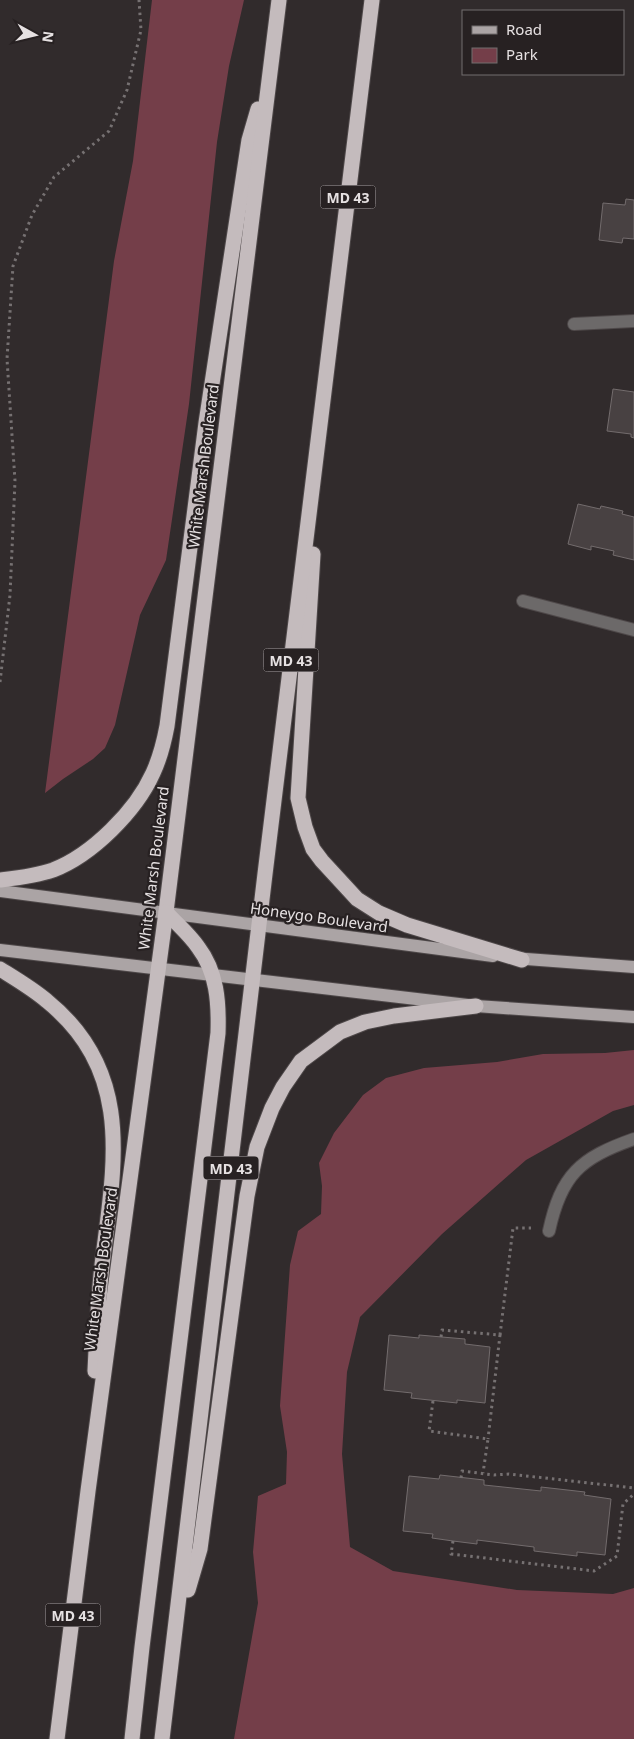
<svg xmlns="http://www.w3.org/2000/svg" width="634" height="1739" viewBox="0 0 634 1739" font-family="'Noto Sans',sans-serif">
	<style>
		.green { fill: #743e49 }
		.building { fill: #484142; stroke: #736c6d }
		.lines { fill: none; stroke-linecap: round; stroke-linejoin: round }
		.minor-casing { stroke: #4e4849; stroke-width: 14 }
		.major-casing { stroke: #4e4849; stroke-width: 14 }
		.highway-casing { stroke: #4e4849; stroke-width: 17 }
		.path { stroke: #767172; stroke-width: 3; stroke-dasharray: 2.5 4; stroke-linecap: butt }
		.minor { stroke: #6c6969; stroke-width: 12 }
		.major { stroke: #aba4a5; stroke-width: 12 }
		.highway { stroke: #c4bbbd; stroke-width: 15 }
		.labels { text-anchor: middle; dominant-baseline: central; stroke-width: 4.5; stroke-linejoin: round; paint-order: stroke }
		.shield { fill: #272122; stroke: #ada7a8; stroke-width: 1 }
		.shield-label { font-size: 14px; font-weight: bold; fill: #e6e1e2 }
		.street-label { font-size: 15px; fill: #e6e1e2; stroke: #272122 }
	</style>
	<rect width="100%" height="100%" fill="#312b2c"/>
	<!-- green -->
	<g class="green">
		<path d="M152,0H244L229,66L217,142L189,404L166,560L140,615L115,725L105,748L93,759L63,779L45,793L114,261L133,161Z"/>
		<path d="M634,1050V1105L613,1111L526,1160L442,1234L360,1317L347,1372L342,1454L350,1547L393,1571L517,1590L613,1594L634,1588V1739H234L258,1603L253,1552L258,1496L286,1484L287,1452L280,1406L290,1265L298,1231L321,1214L322,1186L319,1163L334,1133L363,1095L386,1078L424,1068L497,1062L543,1054L605,1053Z"/>
	</g>
	<!-- building -->
	<g class="building">
		<path d="M626,199L634,200V239L623,238L622,243L599,240L603,203L625,205Z"/>
		<path d="M613,389L634,392V438L631,437V434L607,431Z"/>
		<path d="M578,504L600,509L601,506L623,511L622,514L634,517V560L613,555L614,551L591,546V550L568,544Z"/>
		<path d="M389,1335L419,1338V1335L465,1339V1344L490,1347L485,1403L457,1400V1403L411,1398L412,1393L384,1390Z"/>
		<path d="M440,1475L484,1480V1485L541,1491V1487L585,1492L584,1495L611,1499L605,1555L577,1552V1556L534,1551V1547L477,1540V1544L453,1541L432,1538L433,1534L403,1531L409,1476L439,1479Z"/>
	</g>
	<g class="lines">
		<defs>
			<g id="minor">
				<path d="M574,324L634,321"/>
				<path d="M523,601L634,630"/>
				<path d="M549,1231C561,1175 580,1158 634,1139"/>
			</g>
			<g id="major">
				<path d="M0,891L493,956"/>
				<path d="M0,950L476,1006L634,1017"/>
				<path d="M513,958L634,967"/>
			</g>
			<g id="highway">
				<path d="M313,554L298,798L305,827L313,849L322,861L357,899L379,913L407,925L522,960"/>
				<path d="M0,880C17,878 36,876 53,870C92,855 136,811 153,773C160,758 164,742 167,726L206,423L249,140L258,109"/>
				<path d="M0,969C16,979 33,989 47,1001C133,1071 115,1161 103,1257C98,1295 97,1333 95,1371"/>
				<path d="M188,1590L200,1549L247,1196L257,1147L272,1108L283,1087L301,1061L340,1032L365,1022L394,1016L476,1006"/>
				<path d="M57,1739L88,1491L166,912L279,0"/>
				<path d="M132,1739L142,1647L218,1033C219,1002 217,972 198,947C189,934 177,924 166,912"/>
				<path d="M162,1739L265,874L372,0"/>
			</g>
		</defs>
		<!-- minor casing -->
		<use href="#minor" class="minor-casing"/>
		<!-- major casing -->
		<use href="#major" class="major-casing"/>
		<!-- highway casing -->
		<use href="#highway" class="highway-casing"/>
		<!-- path -->
		<g class="path">
			<path d="M0,682L10,595L15,481L7,359L13,266L32,215L54,177L109,131L127,90L141,30L139,0"/>
			<path d="M500,1335L513,1228H531"/>
			<path d="M441,1337L442,1330L500,1335L488,1439"/>
			<path d="M433,1401L429,1431L488,1439L483,1473"/>
			<path d="M461,1478L462,1471L494,1475L509,1474L634,1488"/>
			<path d="M453,1541L451,1554L594,1571L617,1556L623,1504L634,1494"/>
		</g>
		<!-- minor -->
		<use href="#minor" class="minor"/>
		<!-- major -->
		<use href="#major" class="major"/>
		<!-- highway -->
		<use href="#highway" class="highway"/>
	</g>
	<g class="labels">
		<!-- shield labels -->
		<g class="shield">
			<rect x="320.5" y="185.5" width="55" height="23" rx="4"/>
			<rect x="263.5" y="648.5" width="55" height="23" rx="4"/>
			<rect x="203.5" y="1156.5" width="55" height="23" rx="4"/>
			<rect x="45.5" y="1603.5" width="55" height="23" rx="4"/>
		</g>
		<g class="shield-label">
			<text x="348" y="197">MD 43</text>
			<text x="291" y="660">MD 43</text>
			<text x="231" y="1168">MD 43</text>
			<text x="73" y="1615">MD 43</text>
		</g>
		<!-- street labels -->
		<g class="street-label">
			<text transform="translate(203 466) rotate(-83)">White Marsh Boulevard</text>
			<text transform="translate(153 868) rotate(-83)">White Marsh Boulevard</text>
			<text transform="translate(319 917) rotate(8)">Honeygo Boulevard</text>
			<text transform="translate(100 1269) rotate(-82)">White Marsh Boulevard</text>
		</g>
	</g>
	<!-- legend -->
	<rect x="462" y="10" width="162" height="65" fill="#272122" stroke="#736e6f"/>
	<rect x="472" y="26" width="25" height="8" fill="#aba4a5" stroke="#736e6f"/>
	<text x="506" y="35" font-size="15" fill="#e6e1e2">Road</text>
	<rect x="472" y="48" width="25" height="15" fill="#743e49" stroke="#736e6f"/>
	<text x="506" y="60" font-size="15" fill="#e6e1e2">Park</text>
	<!-- north arrow -->
	<g transform="translate(35 35) rotate(98)" stroke="#272122" stroke-width="4" paint-order="stroke">
	<path d="M0-4L9 19L0 12L-9 19Z" fill="#e6e1e2"/>
	<text y="-8" font-size="14" font-weight="bold" text-anchor="middle" fill="#e6e1e2">N</text>
	</g>
</svg>
